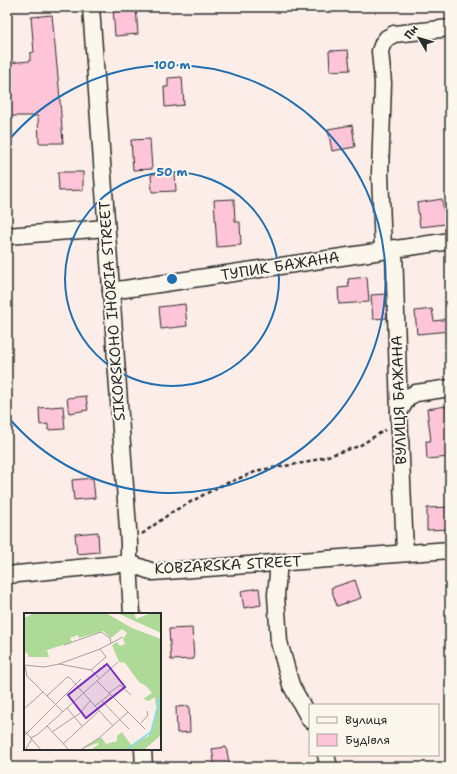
<svg xmlns="http://www.w3.org/2000/svg" width="457" height="774" viewBox="0 0 457 774" font-family="'Shantell Sans',sans-serif">
	<style>
		.building { fill: #fec5d8; stroke: #2b2b2b }
		.lines { fill: none; stroke-linecap: round; stroke-linejoin: round }
		.minor-casing { stroke: #2b2b2b; stroke-width: 19 }
		.path { stroke: #2b2b2b; stroke-width: 2.5; stroke-dasharray: 4 3; stroke-linecap: butt }
		.minor { stroke: #fbf7ec; stroke-width: 16 }
		.ring { fill: none; stroke: #1f6fb2; stroke-width: 2 }
		.labels { text-anchor: middle; dominant-baseline: central; stroke-width: 4; stroke-linejoin: round; paint-order: stroke }
		.street-label { font-size: 15px; fill: #2b2b2b; stroke: #fbf7ec }
		.inset-river { fill: none; stroke: #8bdce4; stroke-width: 2 }
		.inset-road { fill: none; stroke: #a89f9c; stroke-width: 1 }
		.view { fill: #7b2cbf; fill-opacity: 0.15; stroke: #7b2cbf; stroke-width: 2 }
		.inset-edge { fill: none; stroke: #2b2b2b; stroke-width: 2 }
		.centre { fill: #1f6fb2; stroke: #fbf7ec; stroke-width: 2 }
		.ring-label { font-size: 12px; text-anchor: middle; font-weight: bold; fill: #1f6fb2; stroke: #fbf7ec; stroke-width: 4; stroke-linejoin: round; paint-order: stroke }
	</style>
	<rect width="100%" height="100%" fill="#fcede8"/>
	<filter id="ink" filterUnits="userSpaceOnUse"><feTurbulence type="fractalNoise" baseFrequency=".025" numOctaves="2"/><feDisplacementMap in="SourceGraphic" scale="8" xChannelSelector="R" yChannelSelector="G"/><feConvolveMatrix kernelMatrix="1 2 1 2 8 2 1 2 1" color-interpolation-filters="sRGB"/></filter>
	<g filter="url(#ink)">
		<!-- building -->
		<g class="building">
			<path d="M118,7H136L138,34L115,36L113,8Z"/>
			<path d="M52,15L59,87L63,143H39L38,116H7V63L30,61V53L34,52L31,17Z"/>
			<path d="M348,50L350,70L330,71L329,51Z"/>
			<path d="M182,77L184,105L165,107L164,87H168V78Z"/>
			<path d="M352,125L355,147L332,151L328,129Z"/>
			<path d="M150,139L152,169L133,170L131,140Z"/>
			<path d="M58,172H83V190L59,191Z"/>
			<path d="M175,173L176,191L152,192L151,174Z"/>
			<path d="M234,199L235,222H240L241,245L217,247L214,200Z"/>
			<path d="M442,199L446,224L420,227L417,203Z"/>
			<path d="M367,277L369,302L339,304L338,288L349,287L348,279Z"/>
			<path d="M386,294L387,318L373,319L371,295Z"/>
			<path d="M185,304L187,326L161,329L159,307Z"/>
			<path d="M432,309L434,321L450,319V331L417,334L415,311Z"/>
			<path d="M86,396L88,410L69,413L67,398Z"/>
			<path d="M63,406L65,429L48,430V424L40,425L39,408Z"/>
			<path d="M446,406L448,425L450,457L427,459L426,441H431L427,409Z"/>
			<path d="M93,478L95,498L74,500L72,480Z"/>
			<path d="M450,507V529L427,530V508Z"/>
			<path d="M98,532L99,552L77,554L75,534Z"/>
			<path d="M355,580L361,598L337,606L331,588Z"/>
			<path d="M259,588L261,605L244,608L241,591Z"/>
			<path d="M192,628L194,659L171,660L169,629Z"/>
			<path d="M189,706L190,732L177,733L176,707Z"/>
			<path d="M226,747L230,767H215L212,749Z"/>
		</g>
		<g class="lines">
			<defs>
				<g id="minor">
					<path d="M91,7L129,543V563L132,614"/>
					<path d="M7,236L106,228"/>
					<path d="M394,248L399,412L405,552"/>
					<path d="M383,250L380,174L383,83L380,51L383,43L387,38L394,34L450,28"/>
					<path d="M111,291L450,241"/>
					<path d="M399,412L408,397L416,393L450,388"/>
					<path d="M279,562L276,595L279,642L291,685L310,720"/>
					<path d="M7,575L129,563L153,572L450,550"/>
					<path d="M143,749L144,767"/>
					<path d="M326,755L329,767"/>
				</g>
			</defs>
			<!-- minor casing -->
			<use href="#minor" class="minor-casing"/>
			<!-- path -->
			<path class="path" d="M142,534L172,512L220,486L260,470L309,462L359,446L385,430"/>
			<!-- minor -->
			<use href="#minor" class="minor"/>
		</g>
	</g>
	<!-- distance rings -->
	<g class="ring">
		<circle cx="172" cy="279" r="107"/>
		<path d="M8 141A214 214 0 1 1 8 417"/>
	</g>
	<g class="labels">
		<!-- street labels -->
		<g class="street-label">
			<text transform="translate(280 266) rotate(-9)">ТУПИК БАЖАНА</text>
			<text transform="translate(112 311) rotate(-94)">SIKORSKOHO IHORIA STREET</text>
			<text transform="translate(399 400) rotate(-92)">ВУЛИЦЯ БАЖАНА</text>
			<text transform="translate(228 565) rotate(-3)">KOBZARSKA STREET</text>
		</g>
	</g>
	<!-- overview -->
	<g transform="translate(24 613)">
		<rect width="137" height="137" fill="#fcede8"/>
		<path d="M11,0H82L108,15L137,26V83L132,94L131,84L125,88L119,86L128,80L122,73L115,69L101,50L95,49L88,32L93,29L96,33L101,31L99,26L103,20L98,16L87,25L79,18L55,25L54,22L46,25L48,29L23,37L25,44H4V41L0,38V5ZM93,0H110L112,6L127,0H137V20ZM137,85V122L120,137H66L75,131L73,130L57,137L77,124L82,131L93,128V123L98,119L107,132L125,123Z" fill="#aeda98"/>
		<path class="inset-river" d="M102,137L127,119L137,81"/>
		<path class="inset-road" d="M40,32L77,19L86,25L87,31M35,51L67,57L76,66M0,52L20,54L35,51L76,36L99,24M1,53L3,63L39,99M67,57L82,44L76,36M73,68L121,116M85,80L96,72L107,82M23,83L43,64L46,65L89,113M78,88L105,116M71,93L86,81M43,95L58,113M0,96L19,79M117,110L124,102L123,98M23,113L45,137M0,117L17,137M28,119L56,100L66,88M0,123L57,66M6,125L13,122L94,49M39,131L75,98M1,137L8,126M56,137L75,125L104,99"/>
		<path class="view" d="M83,51L101,74L62,105L44,82Z"/>
		<rect width="137" height="137" class="inset-edge"/>
	</g>
	<circle cx="172" cy="279" r="6" class="centre"/>
	<g class="ring-label">
		<text x="172" y="69">100 m</text>
		<text x="172" y="176">50 m</text>
	</g>
	<!-- margin -->
	<rect width="457" height="774" fill="none" stroke="#fbf7ec" stroke-width="24"/>
	<rect x="12" y="12" width="433" height="750" fill="none" stroke="#2b2b2b" stroke-width="1.5" filter="url(#ink)"/>
	<!-- legend -->
	<rect x="309" y="704" width="130" height="52" fill="#fbf7ec" stroke="#a8a59f"/>
	<rect x="317" y="717" width="20" height="6" fill="#fbf7ec" stroke="#a8a59f"/>
	<text x="345" y="724" font-size="12" fill="#2b2b2b">Вулиця</text>
	<rect x="317" y="734" width="20" height="12" fill="#fec5d8" stroke="#a8a59f"/>
	<text x="345" y="744" font-size="12" fill="#2b2b2b">Будівля</text>
	<!-- north arrow -->
	<g transform="translate(419 38) rotate(308)" stroke="#fbf7ec" stroke-width="3" paint-order="stroke">
	<path d="M0-3L7 15L0 10L-7 15Z" fill="#2b2b2b"/>
	<text y="-6" font-size="11" font-weight="bold" text-anchor="middle" fill="#2b2b2b">Пн</text>
	</g>
</svg>
